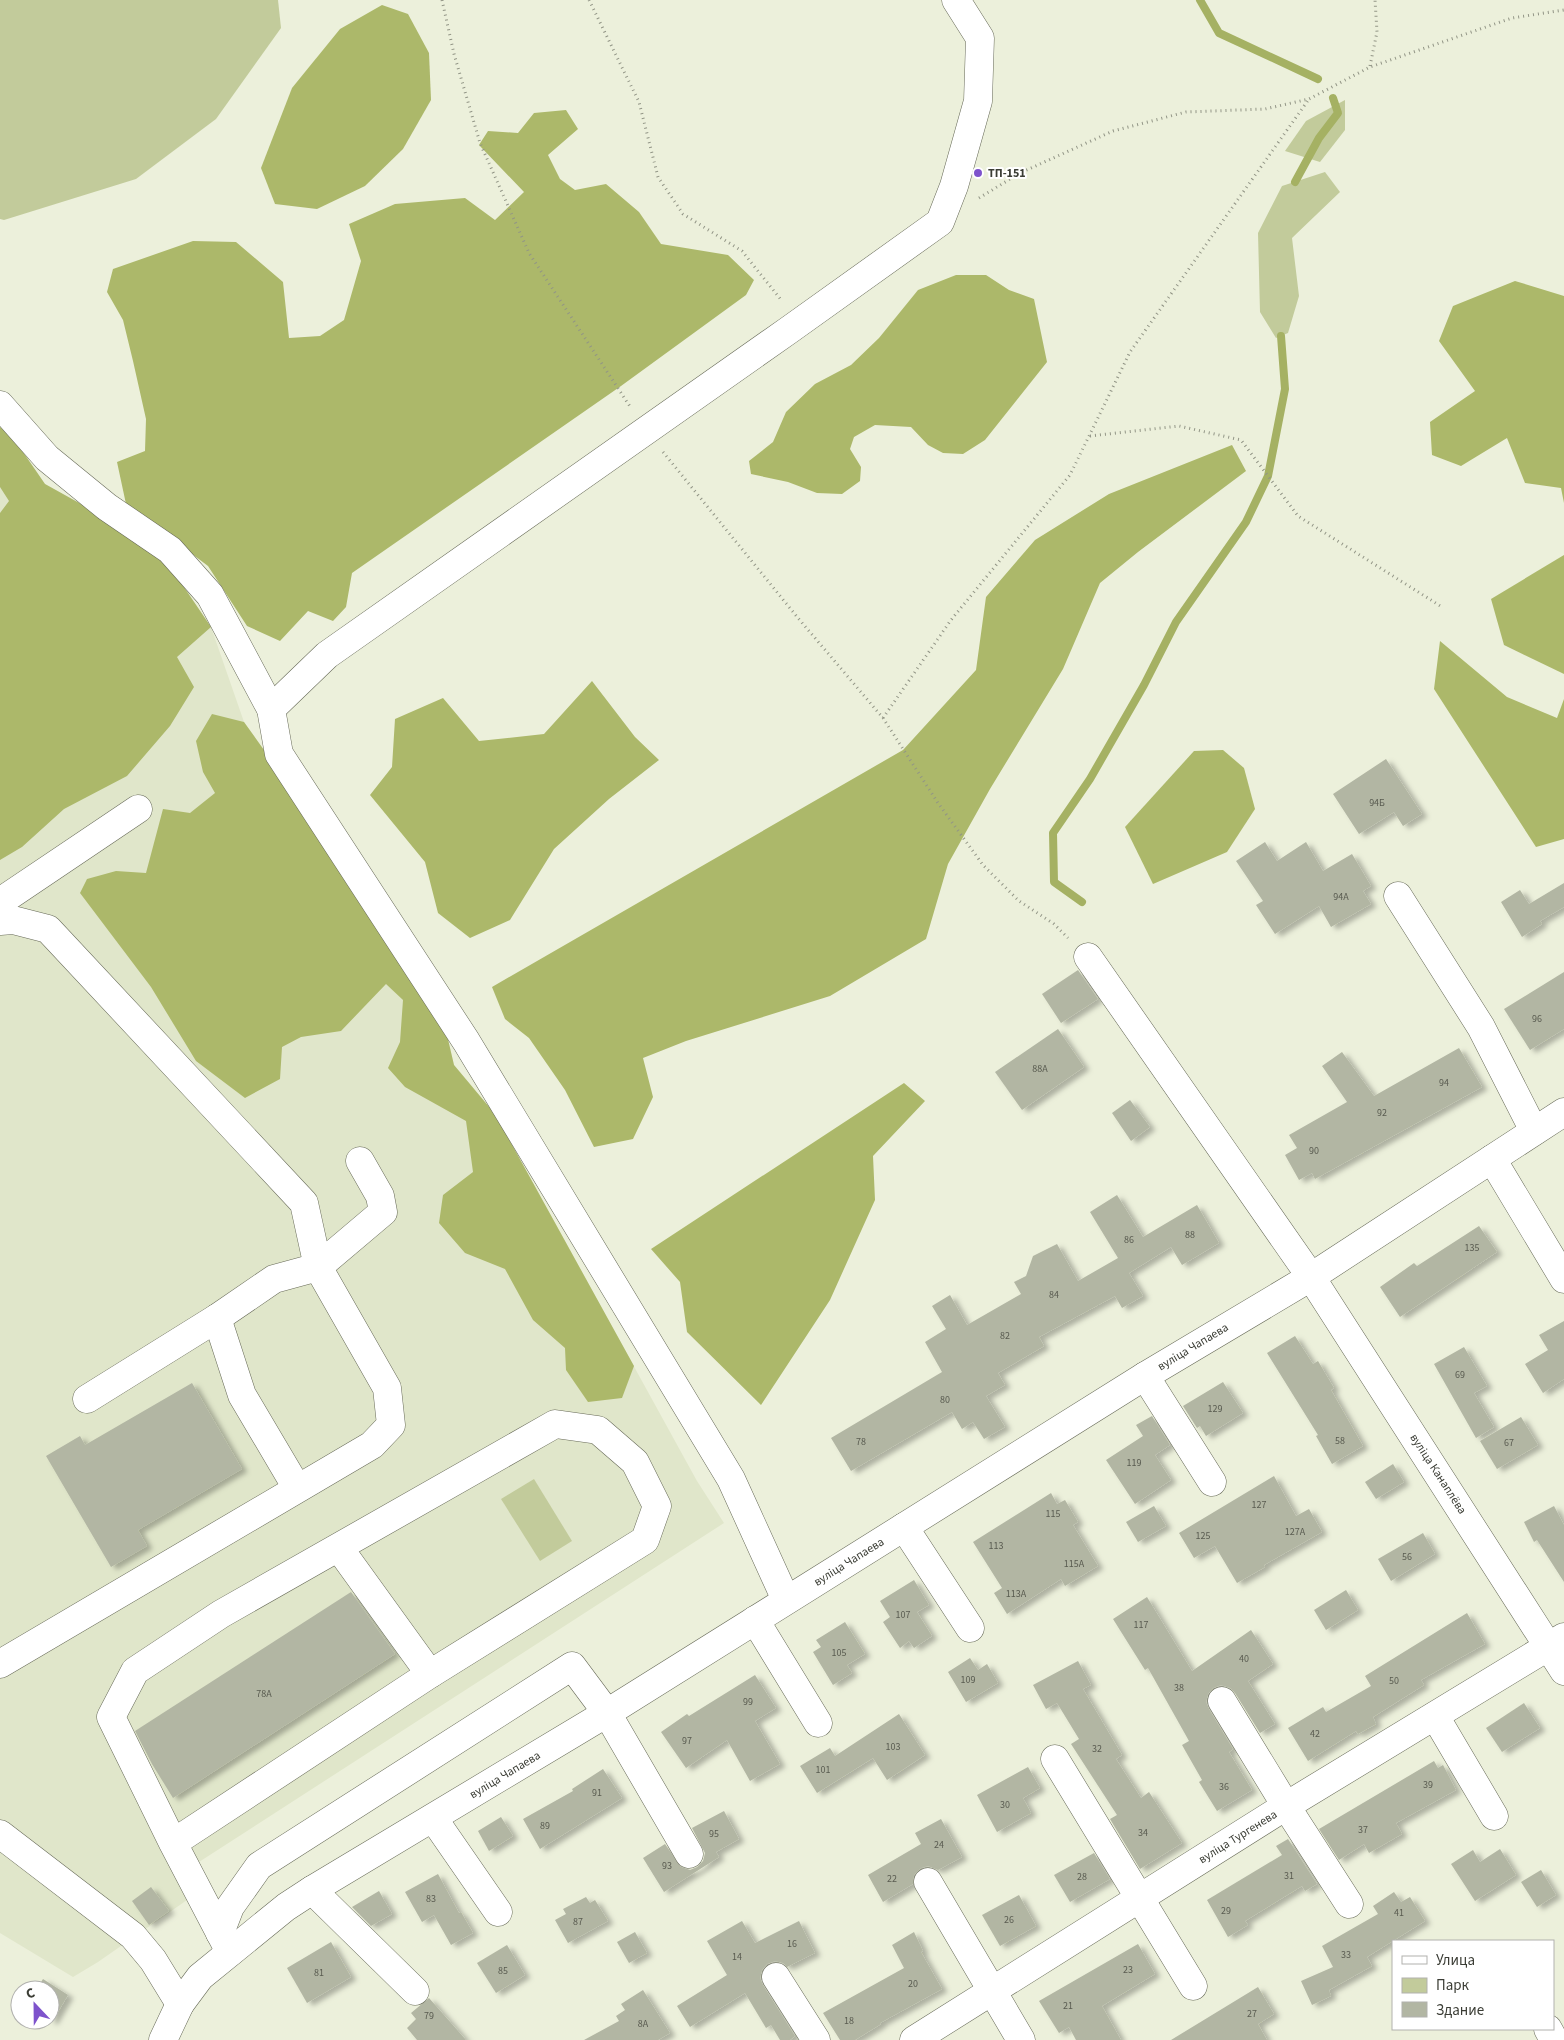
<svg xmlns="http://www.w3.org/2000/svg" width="1564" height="2040" viewBox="0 0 1564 2040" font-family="'Source Sans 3',sans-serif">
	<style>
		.built { fill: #e0e6ca }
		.green { fill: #c2cb9b }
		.forest { fill: #acb86a }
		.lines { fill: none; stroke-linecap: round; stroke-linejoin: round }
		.stream { stroke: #a5b163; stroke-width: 8 }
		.building { fill: #b2b6a3; filter: url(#shadow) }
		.minor-casing { stroke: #676a58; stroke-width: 29 }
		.path { stroke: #929586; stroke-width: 3; stroke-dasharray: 1 4; stroke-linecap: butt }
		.minor { stroke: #fff; stroke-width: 28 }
		.poi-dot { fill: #7e53cc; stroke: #fff; stroke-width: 2 }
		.labels { text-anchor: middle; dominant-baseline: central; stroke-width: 4; stroke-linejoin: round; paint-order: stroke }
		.number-label { font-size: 10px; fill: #595b50 }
		.poi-label { font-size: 12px; font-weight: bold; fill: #3b3d35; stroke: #fff; text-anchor: start }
		.street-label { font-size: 12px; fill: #3b3d35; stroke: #fff }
	</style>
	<defs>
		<filter id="shadow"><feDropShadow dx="5.5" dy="3" stdDeviation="2.5" flood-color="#0004"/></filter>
	</defs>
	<rect width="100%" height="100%" fill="#ecf0db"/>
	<!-- built -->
	<path class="built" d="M0,427L14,439L45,484L108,519L167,562L211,627L244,722L306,809L443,1018L454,1065L495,1114L697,1481L724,1523L199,1862L210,1884L98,1962L73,1977L0,1933Z"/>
	<!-- green -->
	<g class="green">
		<path d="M0,0H278L281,28L216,119L136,179L4,220L0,219Z"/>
		<path d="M1345,100V130L1320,162L1285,151L1306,121Z"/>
		<path d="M1325,172L1340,192L1292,238L1299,296L1288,333L1276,338L1260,312L1258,233L1282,186Z"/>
		<path d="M534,1479L572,1541L540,1561L501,1499Z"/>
	</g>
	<!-- forest -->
	<g class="forest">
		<path d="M382,5L408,14L429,53L431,100L403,149L365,186L317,209L275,204L261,168L292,88L340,29Z"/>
		<path d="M566,110L578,129L548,155L560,179L575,190L606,184L639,212L661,244L728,255L754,280L746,295L621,386L352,573L346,607L333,621L308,611L280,641L247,626L208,566L126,504L117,462L145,451L146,419L133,361L123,320L107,292L113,269L193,241L236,242L283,282L289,338L320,336L344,320L361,261L349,224L395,204L465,198L495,220L524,192L479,145L488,131L518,133L534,113Z"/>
		<path d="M956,275H986L1009,290L1034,299L1047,362L985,440L963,454L943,453L928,445L911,427L875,425L854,437L850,449L861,467L860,481L842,494L817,493L788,482L751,474L749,461L773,442L786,412L815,384L851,365L879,338L918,290Z"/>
		<path d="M1515,281L1564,296V503L1561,488L1525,483L1507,438L1461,466L1432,455L1430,422L1475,391L1439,341L1453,306Z"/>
		<path d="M0,427L14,439L45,484L108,519L167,562L211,627L177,657L194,687L170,726L127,776L64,809L22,847L0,860V513L9,501L0,487Z"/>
		<path d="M1232,445L1246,471L1138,552L1100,583L1063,669L990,789L948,864L926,939L830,996L686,1041L643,1058L653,1097L633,1139L594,1147L565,1090L529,1038L505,1019L492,987L903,750L976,670L986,597L1035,540L1109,494Z"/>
		<path d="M1564,555V674L1504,645L1491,599Z"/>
		<path d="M1440,641L1507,697L1557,718L1564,699V839L1536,847L1434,689Z"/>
		<path d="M592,681L635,737L659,760L609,799L554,849L510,920L470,938L438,913L425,862L370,795L392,767L395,719L443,698L479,741L544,734Z"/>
		<path d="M212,714L244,722L306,809L443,1018L454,1065L495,1114L634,1366L622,1398L588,1402L566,1370L565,1348L533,1320L505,1269L465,1253L439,1223L443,1195L473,1172L466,1121L405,1087L388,1068L400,1042L403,1000L386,984L341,1031L301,1037L282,1047L280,1079L245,1098L196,1061L151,987L80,893L87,879L116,871L146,873L163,809L190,813L215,793L203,772L196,741Z"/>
		<path d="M1223,750L1244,768L1255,809L1227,852L1153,884L1125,827L1194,751Z"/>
		<path d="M904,1083L925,1101L873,1156L875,1200L830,1300L761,1405L687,1332L680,1282L651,1249Z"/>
	</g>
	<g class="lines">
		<!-- stream -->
		<g class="stream">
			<path d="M1200,0L1219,33L1318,79"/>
			<path d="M1295,182L1319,138L1338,113L1333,98"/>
			<path d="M1082,902L1054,882L1053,833L1090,779L1144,685L1176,622L1246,522L1268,476L1285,389L1281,336"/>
		</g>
	</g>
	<!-- building -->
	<g class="building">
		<path d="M1386,759L1422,814L1403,826L1394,812L1359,834L1333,794Z"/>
		<path d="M1265,842L1277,861L1306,842L1323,871L1352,854L1371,886L1363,891L1371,904L1331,927L1319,906L1275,934L1256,905L1263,901L1236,861Z"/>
		<path d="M1564,883V907L1540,921L1542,924L1522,937L1501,902L1520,890L1529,904Z"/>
		<path d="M1078,970L1098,999L1061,1023L1042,994Z"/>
		<path d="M1564,972V1029L1530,1050L1504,1009Z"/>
		<path d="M1058,1029L1084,1067L1022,1110L995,1072Z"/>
		<path d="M1459,1048L1482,1087L1315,1179L1312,1173L1299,1180L1285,1155L1297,1148L1289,1135L1347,1102L1322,1066L1342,1052L1374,1096Z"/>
		<path d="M1130,1100L1150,1127L1131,1141L1112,1113Z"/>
		<path d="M1117,1195L1143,1237L1197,1205L1219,1243L1182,1265L1171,1247L1129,1273L1143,1296L1122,1308L1115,1296L1039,1337L1044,1346L998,1373L1005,1385L986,1396L1005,1427L984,1439L973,1422L962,1429L952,1412L851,1471L831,1438L942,1372L925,1342L946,1329L932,1306L950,1295L967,1325L1021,1294L1014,1282L1026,1276L1033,1256L1057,1244L1078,1281L1118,1258L1090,1212Z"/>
		<path d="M1479,1226L1497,1252L1400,1317L1380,1287L1414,1263L1417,1266Z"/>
		<path d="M1564,1321V1379L1543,1393L1525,1364L1548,1350L1539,1335Z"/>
		<path d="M1295,1336L1313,1364L1318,1361L1334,1388L1331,1390L1363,1446L1332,1464L1316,1436L1318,1435L1267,1353Z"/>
		<path d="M1464,1347L1487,1386L1474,1393L1494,1427L1476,1438L1434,1364Z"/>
		<path d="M1223,1382L1243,1413L1206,1436L1200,1426L1197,1428L1183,1406Z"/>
		<path d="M192,1383L242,1469L138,1530L147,1546L111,1567L46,1456L80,1436L85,1445Z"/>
		<path d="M1152,1416L1170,1445L1155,1455L1171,1480L1135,1504L1106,1460L1143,1436L1136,1425Z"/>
		<path d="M1521,1417L1538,1445L1497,1469L1480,1441Z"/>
		<path d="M1393,1464L1404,1482L1376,1499L1365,1482Z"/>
		<path d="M1274,1476L1296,1516L1309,1509L1322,1532L1264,1565L1265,1567L1237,1583L1215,1546L1194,1558L1179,1533Z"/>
		<path d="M1051,1493L1057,1504L1065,1500L1078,1522L1073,1525L1098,1566L1065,1586L1061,1579L1007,1614L994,1593L1002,1588L973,1542Z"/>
		<path d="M1154,1506L1166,1526L1138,1542L1126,1522Z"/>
		<path d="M1554,1506L1564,1525V1582L1537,1540L1534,1542L1524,1522Z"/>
		<path d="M1423,1533L1435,1554L1391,1581L1378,1559Z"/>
		<path d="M914,1580L929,1605L917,1612L932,1636L914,1648L909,1641L900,1648L883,1622L890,1617L880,1601Z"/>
		<path d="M1346,1590L1358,1610L1326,1630L1314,1610Z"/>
		<path d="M351,1592L395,1654L173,1798L152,1764L135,1731Z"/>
		<path d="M1147,1597L1192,1671L1251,1630L1273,1664L1248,1681L1275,1724L1260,1733L1235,1693L1230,1688L1221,1685L1213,1688L1208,1694L1206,1702L1209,1709L1233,1749L1229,1752L1252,1790L1217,1811L1199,1782L1202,1780L1182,1745L1189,1741L1148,1668L1145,1670L1113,1619Z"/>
		<path d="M1467,1613L1485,1644L1421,1680L1424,1685L1373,1717L1376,1724L1358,1734L1356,1731L1308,1761L1288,1728L1323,1707L1326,1712L1371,1686L1365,1676Z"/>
		<path d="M845,1622L865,1654L847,1665L852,1673L833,1685L813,1652L821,1647L816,1640Z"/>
		<path d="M970,1658L978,1670L987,1664L998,1683L966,1702L948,1672Z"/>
		<path d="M1078,1661L1091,1685L1083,1689L1122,1755L1116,1759L1141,1798L1149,1792L1182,1843L1140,1869L1110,1819L1117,1815L1071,1744L1079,1739L1057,1703L1046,1709L1033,1685Z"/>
		<path d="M755,1675L776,1708L755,1721L780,1764L750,1781L727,1740L686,1768L661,1732L687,1714L689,1716Z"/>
		<path d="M1524,1703L1540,1728L1502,1752L1486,1728Z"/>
		<path d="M899,1714L925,1755L887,1780L873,1758L817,1793L800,1766L830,1748L835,1756Z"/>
		<path d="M1434,1761L1438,1768L1443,1765L1456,1790L1396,1823L1402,1834L1369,1853L1364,1844L1339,1860L1319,1829Z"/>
		<path d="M1028,1767L1040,1788L1023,1798L1031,1813L997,1832L977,1795Z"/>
		<path d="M603,1769L622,1798L540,1849L523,1819L573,1791L572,1789Z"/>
		<path d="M724,1811L739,1839L716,1852L719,1857L664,1892L643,1858L665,1844L681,1867L690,1870L697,1867L703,1861L705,1853L692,1828Z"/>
		<path d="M501,1817L513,1836L489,1851L478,1831Z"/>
		<path d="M941,1819L962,1857L938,1870L928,1866L921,1868L914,1875L913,1884L883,1902L868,1875L921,1844L915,1833Z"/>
		<path d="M1288,1839L1317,1884L1305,1891L1302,1886L1245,1921L1248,1925L1228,1937L1207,1900L1282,1855L1276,1846Z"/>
		<path d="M1500,1849L1516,1875L1475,1901L1451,1864L1473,1850L1480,1862Z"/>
		<path d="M1094,1853L1110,1879L1070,1902L1054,1875Z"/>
		<path d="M1541,1870L1556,1895L1537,1907L1521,1882Z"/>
		<path d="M438,1874L459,1913L461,1912L473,1933L451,1945L434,1915L422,1922L405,1892Z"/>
		<path d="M151,1887L169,1911L149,1925L132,1901Z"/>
		<path d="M379,1891L392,1914L371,1926L352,1907Z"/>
		<path d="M1394,1892L1401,1902L1410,1897L1425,1921L1367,1957L1372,1966L1329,1990L1331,1996L1312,2005L1301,1981L1333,1967L1322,1946L1378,1914L1373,1906Z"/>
		<path d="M1019,1895L1036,1926L1000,1946L982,1915Z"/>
		<path d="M586,1897L590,1903L595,1900L608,1921L568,1943L555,1920L566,1914L563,1909Z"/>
		<path d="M742,1921L755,1943L799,1921L815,1953L787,1967L783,1963L775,1961L767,1964L762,1970L760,1978L763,1985L795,2036L790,2040H780L771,2025L766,2028L745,1993L690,2027L677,2006L727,1975L707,1941Z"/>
		<path d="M635,1932L647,1953L629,1963L617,1942Z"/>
		<path d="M914,1932L923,1951L921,1952L942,1989L880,2023L881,2024L855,2040H840L823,2013L904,1968L892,1945Z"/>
		<path d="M331,1942L351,1977L307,2003L287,1968Z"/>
		<path d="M1138,1944L1155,1974L1102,2006L1121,2040H1076L1069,2027L1059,2033L1039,2001Z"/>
		<path d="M507,1945L525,1975L496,1993L477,1963Z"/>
		<path d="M43,1979L68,1995L52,2022L49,2020L50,1990H36Z"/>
		<path d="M1258,1987L1274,2014L1258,2024L1267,2040H1171Z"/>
		<path d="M643,1990L670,2033L658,2040H584L619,2021L616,2016L625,2010L621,2004Z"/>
		<path d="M429,1998L466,2040H417L407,2028L416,2019L411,2013Z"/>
	</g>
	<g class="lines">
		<defs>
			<g id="minor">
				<path d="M0,405L47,458L107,507L170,550L210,595L271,709L279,754L466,1041L731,1479L786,1600"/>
				<path d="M271,709L327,655L789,330L940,222L954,186L978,101L980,38L956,0"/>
				<path d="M1398,896L1481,1027L1534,1131"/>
				<path d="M0,902L138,809"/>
				<path d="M0,921L13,920L48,929L304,1203L318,1267L383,1212L380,1196L360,1161"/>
				<path d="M1088,957L1311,1277L1564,1671"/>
				<path d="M1492,1159L1564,1279"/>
				<path d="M217,1318L242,1395L297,1488"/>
				<path d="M1145,1376L1212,1482"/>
				<path d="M904,1527L970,1628"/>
				<path d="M339,1548L430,1674"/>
				<path d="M755,1620L818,1723"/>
				<path d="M0,1664L372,1445L391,1425L387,1388L318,1267L274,1279L217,1318L87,1399"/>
				<path d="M1222,1701L1286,1806L1349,1904"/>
				<path d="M1435,1716L1494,1816"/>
				<path d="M1055,1759L1193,1986"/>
				<path d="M433,1818L498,1912"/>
				<path d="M0,1834L133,1936L153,1960L180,2004"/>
				<path d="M173,1843L430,1674L645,1540L657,1506L635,1462L598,1430L555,1424L221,1614L135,1671L111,1717L173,1843L230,1952"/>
				<path d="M928,1882L1021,2040"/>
				<path d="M312,1890L415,1991"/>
				<path d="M220,1933L230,1907L259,1866L572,1666L607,1713L689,1854"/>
				<path d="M776,1977L816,2040"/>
				<path d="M1548,2029L1554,2040"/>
				<path d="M163,2040L180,2004L200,1977L286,1907L312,1890L607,1713L1145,1376L1311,1277L1564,1112"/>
				<path d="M914,2040L1286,1806L1564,1637"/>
			</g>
		</defs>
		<!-- minor casing -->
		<use href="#minor" class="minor-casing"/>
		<!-- path -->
		<g class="path">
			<path d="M442,0L454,54L480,143L529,253L631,408"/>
			<path d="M589,0L639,102L658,177L683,214L742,251L782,301"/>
			<path d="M1370,66L1377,32L1375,0"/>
			<path d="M979,198L1020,173L1113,131L1186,112L1265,109L1309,99L1370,67L1512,18L1564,10"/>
			<path d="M1090,436L1179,426L1241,440L1298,516L1442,607"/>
			<path d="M663,452L798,618L883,718L938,803L983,865L1019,901L1054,924L1068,938"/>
			<path d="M883,718L951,620L1070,475L1130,352L1309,99"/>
		</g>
		<!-- minor -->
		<use href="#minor" class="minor"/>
	</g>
	<!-- markers -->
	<circle class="poi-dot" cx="978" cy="173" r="5"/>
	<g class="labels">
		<!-- number labels -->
		<g class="number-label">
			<text x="1377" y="803">94Б</text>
			<text x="1341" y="897">94А</text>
			<text x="1537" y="1019">96</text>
			<text x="1040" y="1069">88А</text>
			<text x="1444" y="1083">94</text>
			<text x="1382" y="1113">92</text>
			<text x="1314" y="1151">90</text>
			<text x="1190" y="1235">88</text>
			<text x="1129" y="1240">86</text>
			<text x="1472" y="1248">135</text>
			<text x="1054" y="1295">84</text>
			<text x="1005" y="1336">82</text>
			<text x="1460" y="1375">69</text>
			<text x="945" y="1400">80</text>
			<text x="1215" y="1409">129</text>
			<text x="1340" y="1441">58</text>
			<text x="861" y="1442">78</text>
			<text x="1509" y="1443">67</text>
			<text x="1134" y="1463">119</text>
			<text x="1259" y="1505">127</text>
			<text x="1053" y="1514">115</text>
			<text x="1295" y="1532">127А</text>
			<text x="1203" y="1536">125</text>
			<text x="996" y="1546">113</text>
			<text x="1407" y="1557">56</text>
			<text x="1074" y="1564">115А</text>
			<text x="1016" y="1594">113А</text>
			<text x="903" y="1615">107</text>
			<text x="1141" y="1625">117</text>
			<text x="839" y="1653">105</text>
			<text x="1244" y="1659">40</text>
			<text x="968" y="1680">109</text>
			<text x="1394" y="1681">50</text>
			<text x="1179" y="1688">38</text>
			<text x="264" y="1694">78А</text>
			<text x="748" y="1702">99</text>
			<text x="1315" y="1734">42</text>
			<text x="687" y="1741">97</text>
			<text x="893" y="1747">103</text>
			<text x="1097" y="1749">32</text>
			<text x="823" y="1770">101</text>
			<text x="1428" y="1785">39</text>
			<text x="1224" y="1787">36</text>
			<text x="597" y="1793">91</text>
			<text x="1005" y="1805">30</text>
			<text x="545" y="1826">89</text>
			<text x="1363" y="1830">37</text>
			<text x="1143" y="1833">34</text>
			<text x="714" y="1834">95</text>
			<text x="939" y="1845">24</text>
			<text x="667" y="1866">93</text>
			<text x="1289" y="1876">31</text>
			<text x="1082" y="1877">28</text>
			<text x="892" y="1879">22</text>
			<text x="431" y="1899">83</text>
			<text x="1226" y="1911">29</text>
			<text x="1399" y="1913">41</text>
			<text x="1009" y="1920">26</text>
			<text x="578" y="1922">87</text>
			<text x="792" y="1944">16</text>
			<text x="1346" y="1955">33</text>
			<text x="737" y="1957">14</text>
			<text x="1128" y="1970">23</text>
			<text x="503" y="1971">85</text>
			<text x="319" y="1973">81</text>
			<text x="913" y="1984">20</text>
			<text x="1068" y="2006">21</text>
			<text x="1252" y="2014">27</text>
			<text x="429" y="2016">79</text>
			<text x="849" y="2021">18</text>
			<text x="643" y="2024">8А</text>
		</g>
		<!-- poi labels -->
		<g class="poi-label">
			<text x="988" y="173">ТП-151</text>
		</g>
		<!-- street labels -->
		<g class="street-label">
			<text transform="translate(1193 1347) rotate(-31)">вуліца Чапаева</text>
			<text transform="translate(1438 1474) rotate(57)">вуліца Канаплёва</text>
			<text transform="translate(849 1562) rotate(-32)">вуліца Чапаева</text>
			<text transform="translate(505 1775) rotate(-31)">вуліца Чапаева</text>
			<text transform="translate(1238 1837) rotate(-32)">вуліца Тургенева</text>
		</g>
	</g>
	<!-- legend -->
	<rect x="1392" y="1940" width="162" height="90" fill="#ffffff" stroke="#b1b1ae"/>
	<rect x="1402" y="1956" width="25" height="8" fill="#ffffff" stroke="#b1b1ae"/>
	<text x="1436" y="1965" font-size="15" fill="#3b3d35">Улица</text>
	<rect x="1402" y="1978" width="25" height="15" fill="#c2cb9b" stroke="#b1b1ae"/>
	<text x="1436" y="1990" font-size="15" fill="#3b3d35">Парк</text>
	<rect x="1402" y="2002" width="25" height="15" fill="#b2b6a3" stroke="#b1b1ae"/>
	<text x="1436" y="2015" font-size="15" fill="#3b3d35">Здание</text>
	<!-- north arrow -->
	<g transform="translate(35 2005) rotate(338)"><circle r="24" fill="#ffffff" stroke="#b1b1ae"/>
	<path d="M0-4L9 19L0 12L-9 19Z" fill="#7e53cc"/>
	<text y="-8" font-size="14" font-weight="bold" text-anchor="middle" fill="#3b3d35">С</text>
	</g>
</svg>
